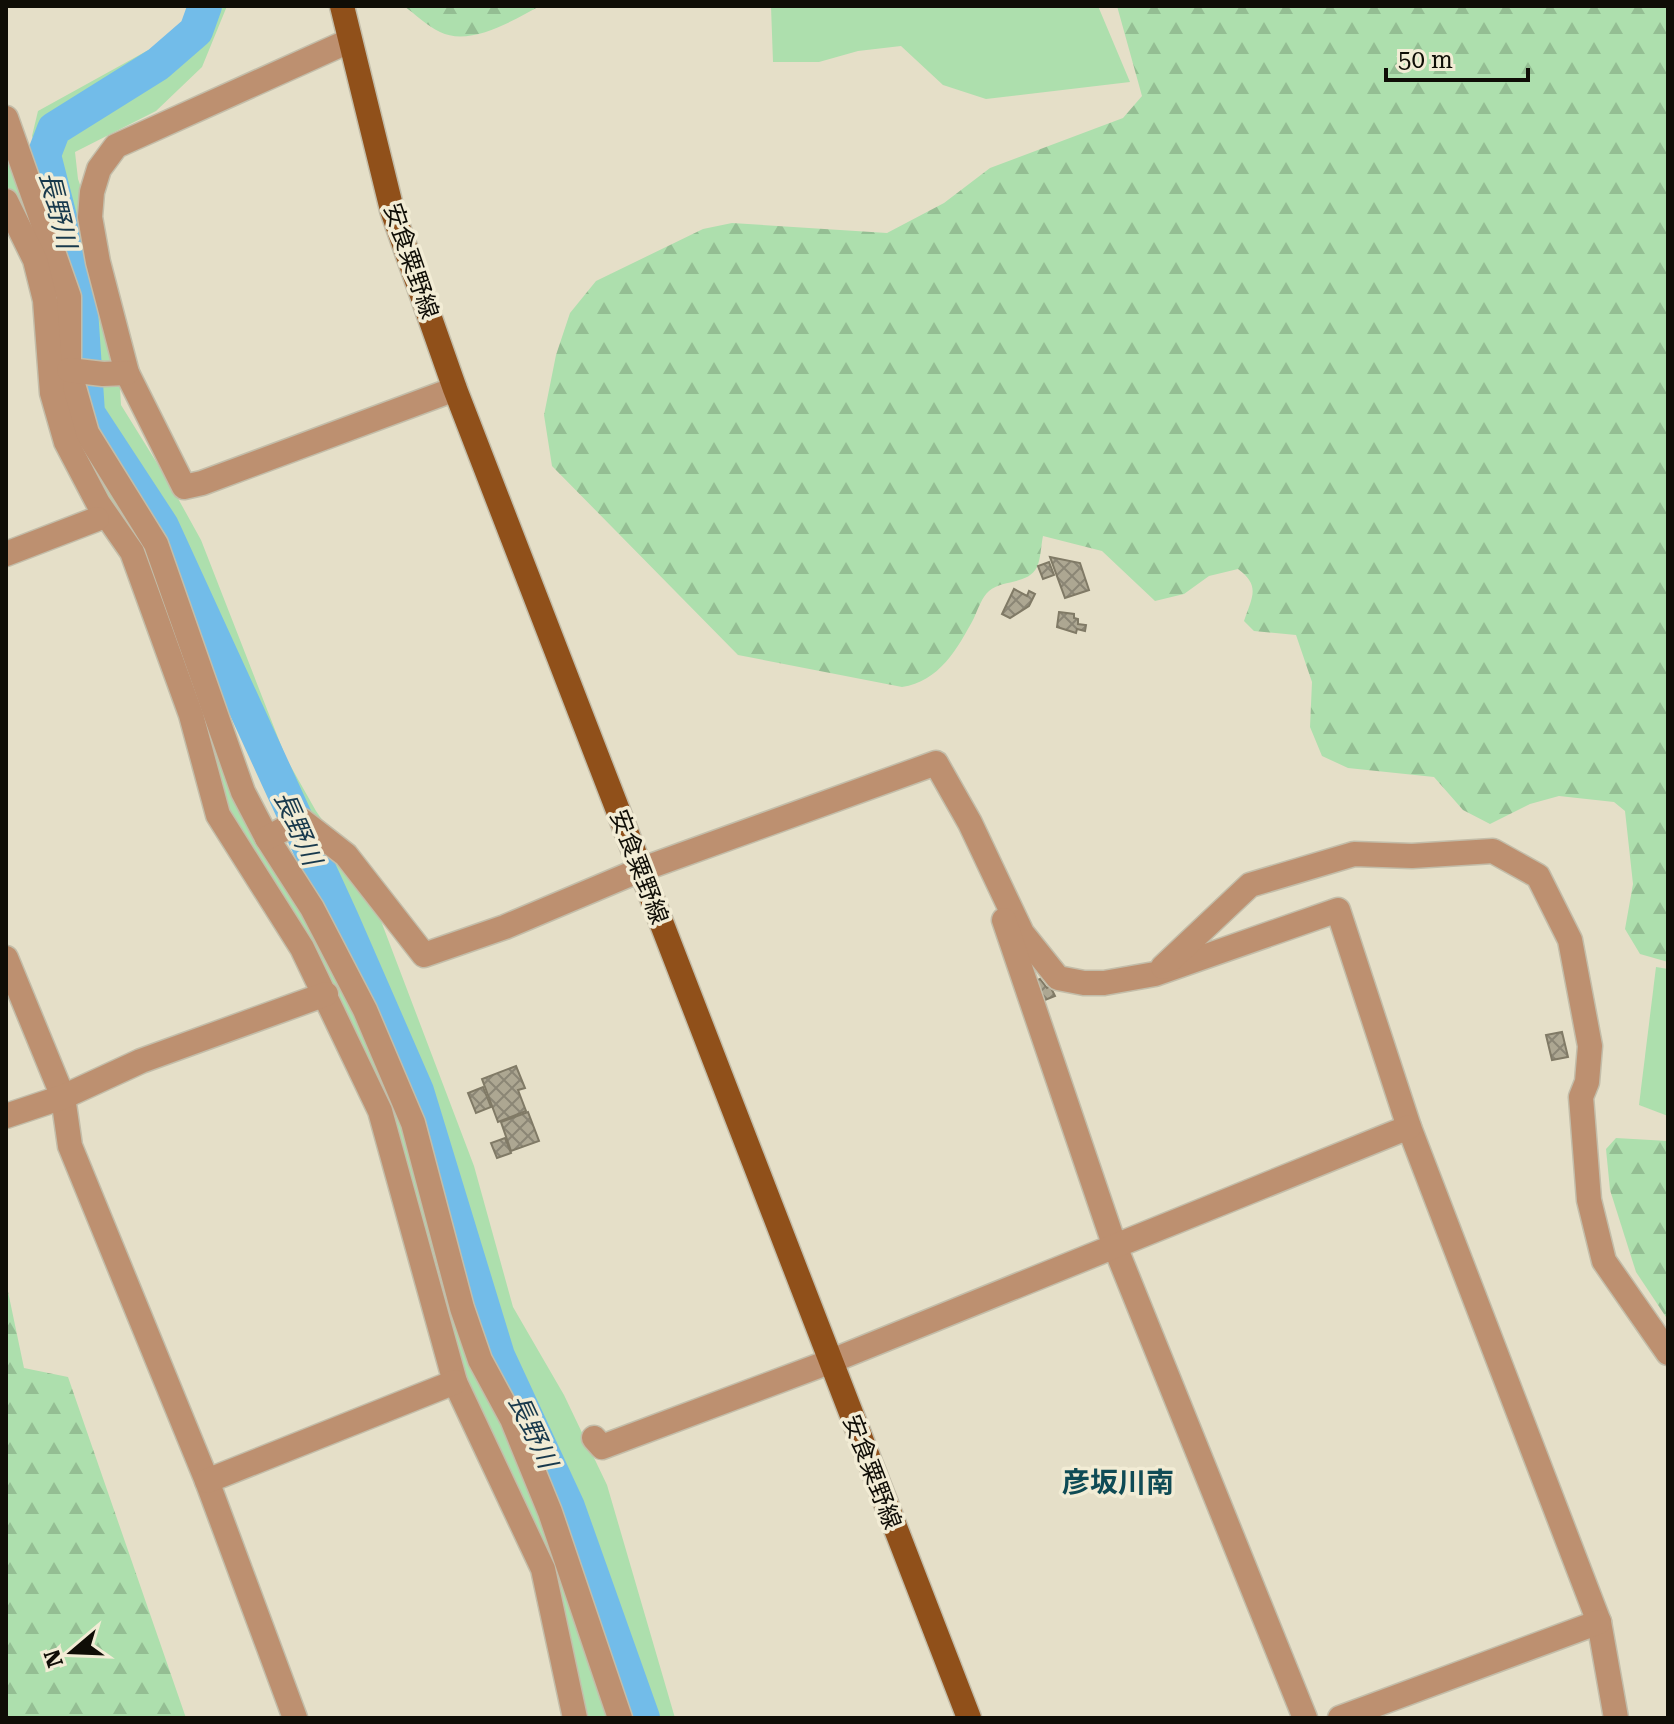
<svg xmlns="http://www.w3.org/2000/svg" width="1674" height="1724" viewBox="0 0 1674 1724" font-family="'Roboto Serif','Noto Sans JP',serif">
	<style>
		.grass { fill: #addfad }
		.forest { fill: url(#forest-firs) }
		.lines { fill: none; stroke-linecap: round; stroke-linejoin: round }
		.river { stroke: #72bce9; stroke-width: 34 }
		.building { fill: url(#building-cross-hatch); stroke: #807a66; stroke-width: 2 }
		.minor-casing { stroke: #c3bda9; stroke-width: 27 }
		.major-casing { stroke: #c3bda9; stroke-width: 27 }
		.minor { stroke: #bd9070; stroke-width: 24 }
		.major { stroke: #90501a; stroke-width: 24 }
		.labels { text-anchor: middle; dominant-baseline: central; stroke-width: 7; stroke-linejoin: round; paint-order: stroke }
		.street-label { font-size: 24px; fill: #0f0d06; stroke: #f2ecd5 }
		.water-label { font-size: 26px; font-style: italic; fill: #18394c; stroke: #f2ecd5 }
		.quarter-label { font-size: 28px; font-weight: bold; fill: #0f4b55; stroke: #f2ecd5 }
	</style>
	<defs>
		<pattern id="forest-firs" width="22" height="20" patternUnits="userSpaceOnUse" patternTransform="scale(2)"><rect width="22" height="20" fill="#addfad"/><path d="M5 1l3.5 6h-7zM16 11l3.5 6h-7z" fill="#94be93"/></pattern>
		<pattern id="building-cross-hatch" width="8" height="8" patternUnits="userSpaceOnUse" patternTransform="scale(2)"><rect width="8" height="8" fill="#ada792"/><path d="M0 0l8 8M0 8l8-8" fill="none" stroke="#8b8675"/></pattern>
	</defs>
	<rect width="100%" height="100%" fill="#e5dfc8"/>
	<!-- grass -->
	<g class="grass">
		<path d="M189,6H227L202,67L156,111L75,152L78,179L114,281L121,405L170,484L201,540L286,758L316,811L367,884L474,1166L513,1307L564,1395L607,1485L675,1718H648L573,1494L507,1356L442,1145L402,1043L348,914L299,839L265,778L169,530L129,466L100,399L69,222L32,136L38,111L181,32L186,26Z"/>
		<path d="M771,6H1098L1130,82L986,99L943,85L901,46L858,51L819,62H773Z"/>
		<path d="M6,137L62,289L66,382L152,547L293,885L406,1124L614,1718H589L509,1490L437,1299L393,1121L229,818L163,608L74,446L6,179Z"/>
		<path d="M1656,967L1668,969V1116L1639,1105Z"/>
	</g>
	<!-- forest -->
	<g class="forest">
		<path d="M404,6H540C514,20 470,47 440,32C427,26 415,14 404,6Z"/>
		<path d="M1117,6H1668V962L1640,954L1625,929L1633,884L1625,811L1614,802L1559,796L1530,804L1490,824L1463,810L1434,777L1348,768L1322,756L1310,727L1312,682L1296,635L1254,631L1244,621C1252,597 1261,586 1238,569L1209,576L1184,594L1155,601L1102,551L1043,536C1041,545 1041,558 1037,567C1028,585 1003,579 989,591C982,597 978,609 974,618C958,648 939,682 902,687L738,655L552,466L544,415L556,355L570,313L596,281L703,229L732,223L887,233L944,203L990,168L1123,118L1142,96Z"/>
		<path d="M1616,1138L1668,1141V1320L1636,1272L1610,1190L1606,1149Z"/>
		<path d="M6,1282L24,1368L68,1377L186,1718H6Z"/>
	</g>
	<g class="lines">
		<!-- river -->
		<path class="river" d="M205,6L196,31L158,64L54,129L44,155L80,295L88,413L162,526L342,919L417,1091L498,1356L568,1507L643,1718"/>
	</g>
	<!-- building -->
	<g class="building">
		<path d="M1050,557L1080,563L1089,590L1065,598Z"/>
		<path d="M1049,562L1054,575L1043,579L1038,566Z"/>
		<path d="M1014,589L1027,596L1029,591L1035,594L1029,606L1010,618L1002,614Z"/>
		<path d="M1059,612L1074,614V618L1078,619V624L1086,625L1085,631L1077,629L1076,633L1057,627Z"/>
		<path d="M1040,979L1047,988L1050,986L1055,996L1040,1002L1031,983Z"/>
		<path d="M1562,1032L1568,1057L1552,1060L1546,1035Z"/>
		<path d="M516,1066L525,1088L518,1090L526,1111L498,1122L482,1079Z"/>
		<path d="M483,1087L491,1107L476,1113L468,1093Z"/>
		<path d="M528,1112L539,1141L511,1151L501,1122Z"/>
		<path d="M505,1138L511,1153L497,1158L491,1143Z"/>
	</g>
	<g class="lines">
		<defs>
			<g id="minor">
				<path d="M349,41L116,146L99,169L92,192L90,217L98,262L127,373L184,487L202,483L455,389"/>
				<path d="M6,118L69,297V370L87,433L156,544L243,792L267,838L312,908L365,1010L413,1123L462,1308L480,1360L512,1419L550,1512L620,1718"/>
				<path d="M6,201L35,260L45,300L52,393L66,442L98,503L132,552L191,715L218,815L302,948L380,1111L455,1382L543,1569L575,1718"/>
				<path d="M69,370L103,374L127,373"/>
				<path d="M6,554L97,519"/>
				<path d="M267,838L301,820L346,855L424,955L505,927L640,870L936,763L970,823L1022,933L1058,978L1084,983H1104L1155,974L1338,910L1409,1127L1599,1622L1616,1718"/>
				<path d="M1004,920L1114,1244L1305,1718"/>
				<path d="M6,958L63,1097L70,1146L207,1481L295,1718"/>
				<path d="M1163,967L1250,885L1354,854L1412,856L1493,851L1538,876L1570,940L1590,1046L1587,1082L1581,1097L1589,1200L1604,1261L1668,1353"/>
				<path d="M6,1116L63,1097L141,1061L326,994"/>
				<path d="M594,1438L602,1447L829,1362L1409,1127"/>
				<path d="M207,1481L455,1382"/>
				<path d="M1340,1718L1599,1622"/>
			</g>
			<path id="major" d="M342,6L392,210L455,389L969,1718"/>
		</defs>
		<!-- minor casing -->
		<use href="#minor" class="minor-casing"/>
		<!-- major casing -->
		<use href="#major" class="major-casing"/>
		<!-- minor -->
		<use href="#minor" class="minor"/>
		<!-- major -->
		<use href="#major" class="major"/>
	</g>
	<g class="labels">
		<!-- street labels -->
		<g class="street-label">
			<text transform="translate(411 261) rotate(71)">安食粟野線</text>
			<text transform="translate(639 867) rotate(69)">安食粟野線</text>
			<text transform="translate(872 1472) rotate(69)">安食粟野線</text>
		</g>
		<!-- water labels -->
		<g class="water-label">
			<text transform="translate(58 210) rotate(76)">長野川</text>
			<text transform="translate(298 828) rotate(66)">長野川</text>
			<text transform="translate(533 1431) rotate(65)">長野川</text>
		</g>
		<!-- quarter labels -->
		<g class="quarter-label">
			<text x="1118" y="1482">彦坂川南</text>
		</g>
	</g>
	<!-- border -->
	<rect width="1674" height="1724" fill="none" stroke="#0f0d06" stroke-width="16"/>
	<!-- north arrow -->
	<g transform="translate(72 1652) rotate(251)" stroke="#f2ecd5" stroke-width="6" paint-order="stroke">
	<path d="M0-6L14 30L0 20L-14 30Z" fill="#0f0d06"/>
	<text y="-12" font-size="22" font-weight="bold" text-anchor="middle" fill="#0f0d06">N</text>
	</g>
	<!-- scale -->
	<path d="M1386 68v12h142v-12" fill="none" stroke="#0f0d06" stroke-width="4"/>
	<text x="1398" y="68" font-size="24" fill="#0f0d06" stroke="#f2ecd5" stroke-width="6" paint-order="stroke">50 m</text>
</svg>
